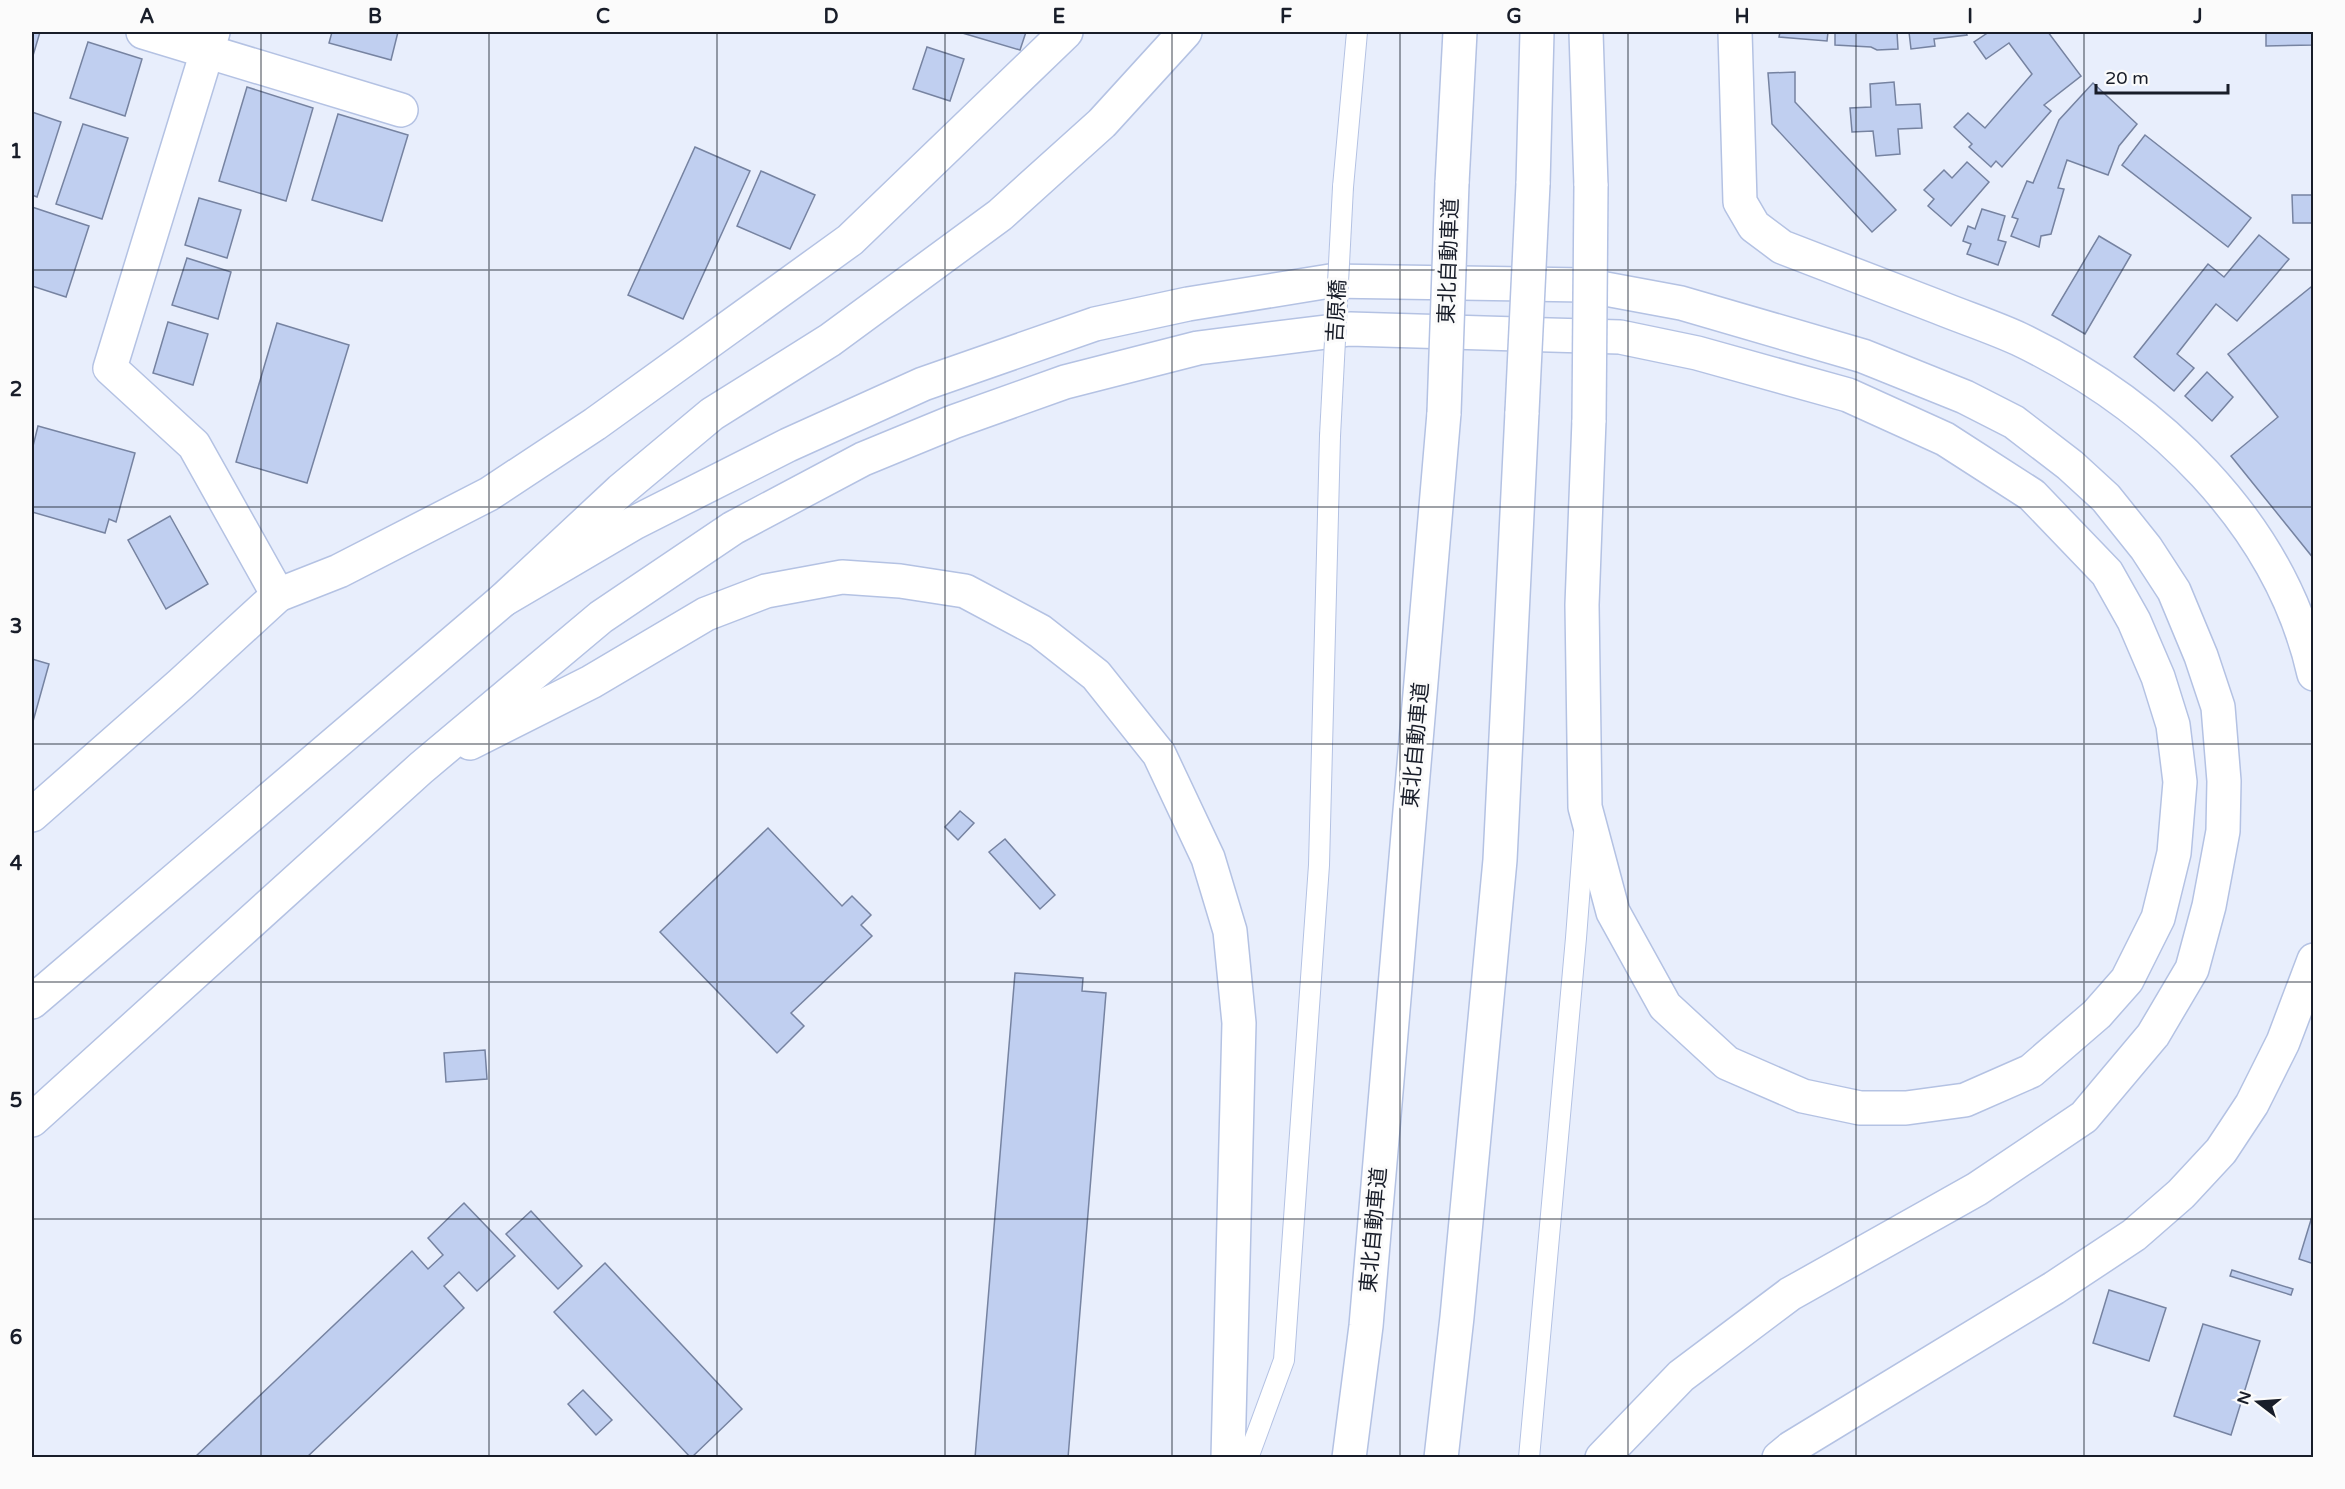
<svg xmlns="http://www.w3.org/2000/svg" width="2345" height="1489" viewBox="0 0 2345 1489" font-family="'Varela Round','Noto Sans JP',sans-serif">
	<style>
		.building { fill: #c0cff0; stroke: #7683a1; stroke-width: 1.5 }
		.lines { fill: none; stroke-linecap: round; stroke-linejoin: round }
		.service-casing { stroke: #b4c2e3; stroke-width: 22 }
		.minor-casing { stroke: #b4c2e3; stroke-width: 36 }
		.motorway-casing { stroke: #b4c2e3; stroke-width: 36 }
		.service { stroke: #fff; stroke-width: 20 }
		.minor { stroke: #fff; stroke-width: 33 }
		.motorway { stroke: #fff; stroke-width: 33 }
		.service-bridge-casing { stroke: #b4c2e3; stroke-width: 22; stroke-linecap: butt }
		.motorway-bridge-casing { stroke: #b4c2e3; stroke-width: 36; stroke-linecap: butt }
		.service-bridge { stroke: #fff; stroke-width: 20 }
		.motorway-bridge { stroke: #fff; stroke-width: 33 }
		.grid { fill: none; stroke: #181d29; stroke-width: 1.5; stroke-opacity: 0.55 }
		.labels { text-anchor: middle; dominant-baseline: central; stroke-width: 6; stroke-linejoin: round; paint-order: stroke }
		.street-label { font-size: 21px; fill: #181d29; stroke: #fbfbfb }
		.neatline { fill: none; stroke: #181d29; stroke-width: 2 }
		.grid-label { font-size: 20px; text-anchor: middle; font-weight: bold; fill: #181d29 }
	</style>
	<rect width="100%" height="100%" fill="#e8eefc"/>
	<!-- building -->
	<g class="building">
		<path d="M32,32H40L32,59Z"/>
		<path d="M332,32H398L391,60L329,43Z"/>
		<path d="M959,32H1026L1020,50Z"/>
		<path d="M1780,32H1828L1827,41L1779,37Z"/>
		<path d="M1835,32H1897L1898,49L1877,50L1871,47L1835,45Z"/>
		<path d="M1909,32H1966L1967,35L1934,39L1935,46L1911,49Z"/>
		<path d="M1989,32H2048L2081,76L2044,105L2051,111L2002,167L1996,161L1991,167L1969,147L1972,144L1954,127L1968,113L1985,128L2032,74L2009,43L1986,59L1974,42Z"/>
		<path d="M2266,32H2314V45L2266,46Z"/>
		<path d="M88,42L142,59L125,116L70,98Z"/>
		<path d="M927,47L964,59L950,101L913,89Z"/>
		<path d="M1795,72V102L1896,210L1872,232L1772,124L1768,73Z"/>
		<path d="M1894,82L1896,105L1920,104L1922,128L1898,129L1900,154L1876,156L1873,131L1852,132L1850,108L1871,107L1870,84Z"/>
		<path d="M2093,83L2137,124L2119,146L2108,175L2067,160L2058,188L2064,189L2051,234L2041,236L2039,247L2011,236L2018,219L2012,217L2027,181L2033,183L2059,120Z"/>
		<path d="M247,87L313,108L286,201L219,181Z"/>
		<path d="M32,112L61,122L37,197L32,195Z"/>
		<path d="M338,114L408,135L382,221L312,200Z"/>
		<path d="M83,124L128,138L102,219L56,204Z"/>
		<path d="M2145,135L2251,218L2228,247L2122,165Z"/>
		<path d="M695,147L750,171L683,319L628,295Z"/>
		<path d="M1967,162L1989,182L1951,226L1928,206L1934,199L1924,190L1944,170L1952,178Z"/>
		<path d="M761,171L815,195L790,249L737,226Z"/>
		<path d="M2292,195H2314V223H2293Z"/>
		<path d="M199,198L241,210L227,258L185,245Z"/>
		<path d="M32,207L89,226L66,297L32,286Z"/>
		<path d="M1982,209L2005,216L1998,240L2006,242L1998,265L1967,254L1971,244L1963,241L1968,226L1975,229Z"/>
		<path d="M2259,235L2289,259L2237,321L2216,304L2177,354L2194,368L2174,391L2134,357L2208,264L2224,277Z"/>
		<path d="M2099,236L2131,255L2085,334L2052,315Z"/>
		<path d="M187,258L231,272L218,319L172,305Z"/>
		<path d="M2311,287L2314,291V559L2231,456L2278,417L2228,354Z"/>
		<path d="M168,322L208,334L193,385L153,373Z"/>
		<path d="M277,323L349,345L307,483L236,462Z"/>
		<path d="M2207,372L2233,397L2212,421L2185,396Z"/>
		<path d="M38,426L135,453L116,522L109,519L105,533L32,512V450Z"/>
		<path d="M170,516L208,584L166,609L128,540Z"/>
		<path d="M32,659L49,664L32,725Z"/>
		<path d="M960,811L974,823L958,840L945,827Z"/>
		<path d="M768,828L842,906L852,896L871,915L861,925L872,936L791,1013L804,1026L777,1053L660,932Z"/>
		<path d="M1005,839L1055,895L1040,909L989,852Z"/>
		<path d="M1015,973L1083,978L1082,991L1106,993L1068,1458H975Z"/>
		<path d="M485,1050L487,1079L446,1082L444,1053Z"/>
		<path d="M464,1203L515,1256L477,1291L459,1272L444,1286L464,1308L306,1458H194L412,1251L428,1269L443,1255L428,1238Z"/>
		<path d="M2314,1210V1264L2299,1259Z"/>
		<path d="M531,1211L582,1266L558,1289L506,1234Z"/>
		<path d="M605,1263L742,1409L691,1458L554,1312Z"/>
		<path d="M2232,1270L2293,1289L2291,1295L2230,1276Z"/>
		<path d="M2109,1290L2166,1308L2149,1361L2093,1343Z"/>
		<path d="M2203,1324L2260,1341L2231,1435L2174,1416Z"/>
		<path d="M583,1390L612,1420L596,1435L568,1404Z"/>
	</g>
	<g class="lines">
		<defs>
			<g id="service">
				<path d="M1343,187L1357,32"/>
				<path d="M1248,1458L1284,1360L1319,865L1330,436"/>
				<path d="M1529,1458L1576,938L1584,833"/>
			</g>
			<g id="minor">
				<path d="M143,32L401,110"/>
				<path d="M213,32L110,368L194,445L278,595"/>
				<path d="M1735,32L1740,202L1754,226L1782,247C1834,267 1886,287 1938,307C1965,318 1993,327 2019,339C2155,404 2280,522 2314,674"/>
				<path d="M32,815L181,684L278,595L339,571L489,494L595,424L850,240L1066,32"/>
				<path d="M1779,1458L1791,1448L2054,1288L2134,1235L2181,1194L2221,1151L2252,1104L2283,1042L2314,960"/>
			</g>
			<g id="motorway">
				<path d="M1586,32L1591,186"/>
				<path d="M1452,183L1460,32"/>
				<path d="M1533,184L1537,32"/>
				<path d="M503,600L634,523L788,445L923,384L1095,324L1188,304L1330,281L1584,285L1681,303L1863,356L1965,397L2014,422L2070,465L2106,498L2146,548L2174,591L2201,656L2218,707L2224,781L2223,831L2209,906L2192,969L2153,1035L2084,1117L1977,1189L1790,1294L1681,1376L1602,1458"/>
				<path d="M470,743L591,682L706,614L766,591L842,577L900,581L965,591L1040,631L1096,675L1159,754L1208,858L1230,931L1239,1023L1228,1458"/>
				<path d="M32,1002L503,600L621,490L712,414L830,340L1000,215L1102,123L1185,32"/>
				<path d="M32,1120L421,768L601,617L733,528L863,459L953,422L1065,382L1198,348L1350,329L1620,337L1697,353L1848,395L1945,439L2032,495L2107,573L2134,621L2158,677L2173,725L2180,782L2174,853L2158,918L2127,980L2097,1014L2031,1071L1965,1100L1906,1108H1860L1803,1096L1727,1063L1665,1006L1613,912L1585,807L1582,605L1589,420"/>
				<path d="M1349,1458L1366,1326L1444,413"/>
				<path d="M1441,1458L1457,1317L1500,860L1522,412"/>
			</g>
		</defs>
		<!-- service casing -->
		<use href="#service" class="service-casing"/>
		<!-- minor casing -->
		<use href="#minor" class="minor-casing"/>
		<!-- motorway casing -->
		<use href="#motorway" class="motorway-casing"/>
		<!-- service -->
		<use href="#service" class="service"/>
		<!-- minor -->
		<use href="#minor" class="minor"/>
		<!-- motorway -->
		<use href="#motorway" class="motorway"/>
		<defs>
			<path id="service-bridge" d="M1330,436L1343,187"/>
			<g id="motorway-bridge">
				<path d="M1522,412L1533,184"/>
				<path d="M1444,413L1452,183"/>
				<path d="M1589,420L1591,186"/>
			</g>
		</defs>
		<!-- service-bridge casing -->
		<use href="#service-bridge" class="service-bridge-casing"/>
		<!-- motorway-bridge casing -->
		<use href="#motorway-bridge" class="motorway-bridge-casing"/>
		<!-- service-bridge -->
		<use href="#service-bridge" class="service-bridge"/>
		<!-- motorway-bridge -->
		<use href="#motorway-bridge" class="motorway-bridge"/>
	</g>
	<!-- grid -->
	<path class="grid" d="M261,32V1458M489,32V1458M717,32V1458M945,32V1458M1172,32V1458M1400,32V1458M1628,32V1458M1856,32V1458M2084,32V1458M32,270H2314M32,507H2314M32,744H2314M32,982H2314M32,1219H2314"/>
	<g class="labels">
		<!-- street labels -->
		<g class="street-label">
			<text transform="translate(1449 261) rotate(-88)">東北自動車道</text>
			<text transform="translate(1337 311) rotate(-87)">吉原橋</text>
			<text transform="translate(1416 745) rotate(-85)">東北自動車道</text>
			<text transform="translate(1374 1230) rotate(-85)">東北自動車道</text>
		</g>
	</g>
	<!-- border -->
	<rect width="2345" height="1489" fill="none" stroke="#fbfbfb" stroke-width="66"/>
	<!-- north arrow -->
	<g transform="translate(2258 1402) rotate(287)" stroke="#fbfbfb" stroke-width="4.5" paint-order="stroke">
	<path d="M0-4.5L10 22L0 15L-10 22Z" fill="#181d29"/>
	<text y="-9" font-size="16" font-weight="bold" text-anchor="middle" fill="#181d29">N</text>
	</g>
	<!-- scale -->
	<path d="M2096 84v9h132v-9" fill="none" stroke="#181d29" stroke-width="3"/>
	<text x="2105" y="84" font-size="18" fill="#181d29" stroke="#fbfbfb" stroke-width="4.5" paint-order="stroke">20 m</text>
	<rect x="33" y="33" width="2279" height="1423" class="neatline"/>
	<g class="grid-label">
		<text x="147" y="23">A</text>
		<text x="375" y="23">B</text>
		<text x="603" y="23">C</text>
		<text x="831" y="23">D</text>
		<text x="1059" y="23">E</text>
		<text x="1286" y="23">F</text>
		<text x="1514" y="23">G</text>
		<text x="1742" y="23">H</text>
		<text x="1970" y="23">I</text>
		<text x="2198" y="23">J</text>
		<text x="16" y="158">1</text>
		<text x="16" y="396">2</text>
		<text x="16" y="633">3</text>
		<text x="16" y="870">4</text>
		<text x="16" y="1107">5</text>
		<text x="16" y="1344">6</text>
	</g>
</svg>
